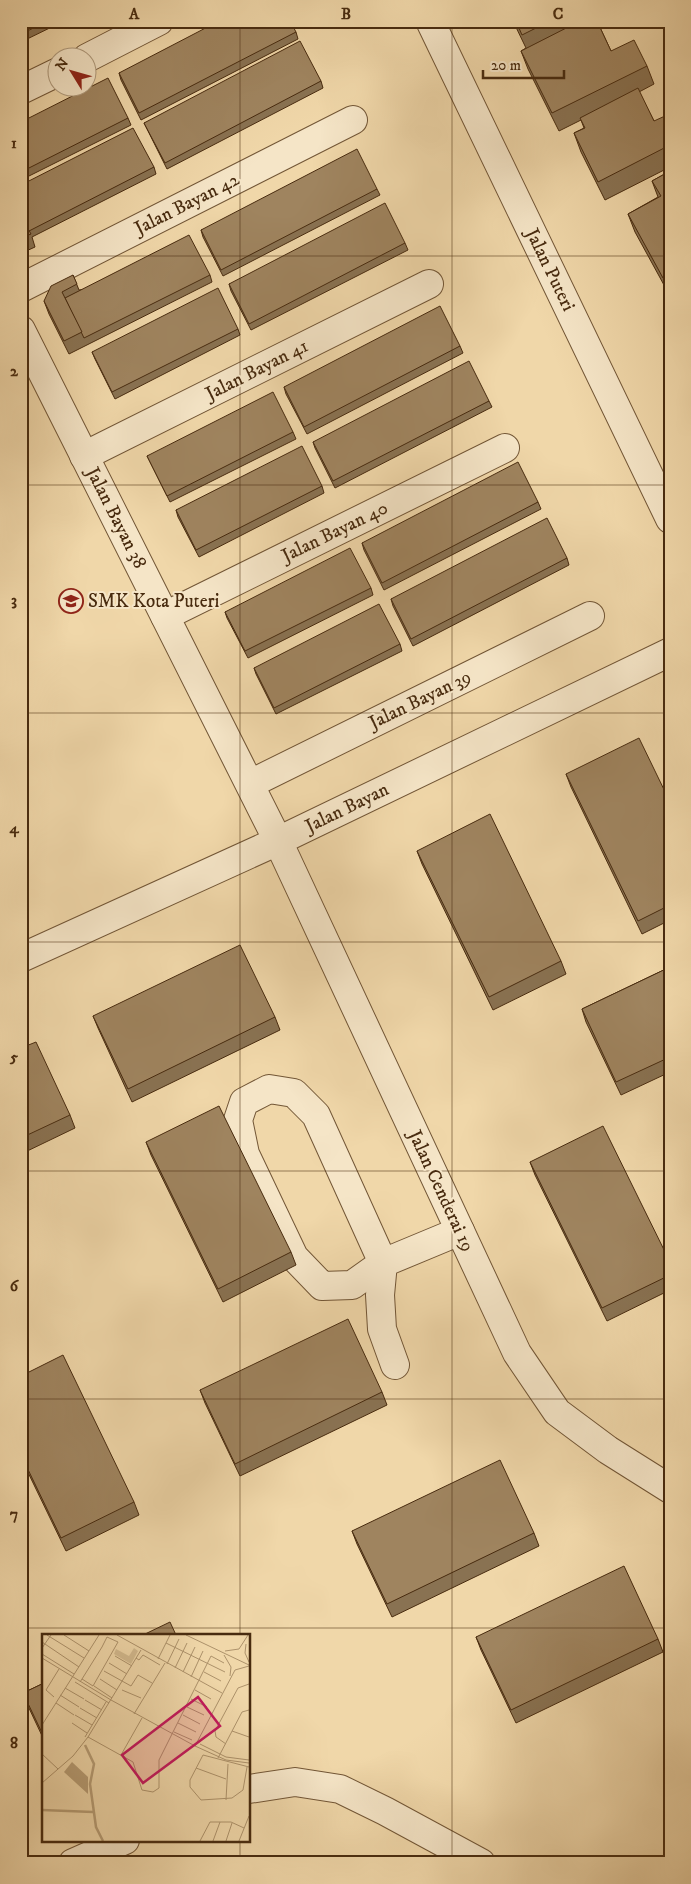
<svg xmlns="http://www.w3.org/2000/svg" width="691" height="1884" viewBox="0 0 691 1884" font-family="'IM FELL DW Pica',serif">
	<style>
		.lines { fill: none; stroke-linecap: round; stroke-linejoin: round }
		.minor-casing { stroke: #725636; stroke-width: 30 }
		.minor { stroke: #f5e5c7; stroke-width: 28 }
		.wall { fill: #897252; stroke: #482b0f }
		.building { fill: #9f845f; stroke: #482b0f }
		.grid { fill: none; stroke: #482b0f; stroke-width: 1; stroke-opacity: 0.55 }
		.labels { text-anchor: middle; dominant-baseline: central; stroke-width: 4; stroke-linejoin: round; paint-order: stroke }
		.street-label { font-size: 19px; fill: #482b0f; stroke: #f5e5c7 }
		.poi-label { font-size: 19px; fill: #482b0f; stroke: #f5e5c7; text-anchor: start }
		.inset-river { fill: none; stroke: #b79d75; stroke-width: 2.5 }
		.inset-road { fill: none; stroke: #ad926b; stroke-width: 1 }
		.view { fill: #c2185b; fill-opacity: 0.15; stroke: #c2185b; stroke-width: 2.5 }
		.inset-edge { fill: none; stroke: #482b0f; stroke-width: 2.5 }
		.neatline { fill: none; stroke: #482b0f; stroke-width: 2 }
		.grid-label { font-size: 16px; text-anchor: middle; font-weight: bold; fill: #482b0f }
	</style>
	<rect width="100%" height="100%" fill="#f0d7a9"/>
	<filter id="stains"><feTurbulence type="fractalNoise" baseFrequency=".004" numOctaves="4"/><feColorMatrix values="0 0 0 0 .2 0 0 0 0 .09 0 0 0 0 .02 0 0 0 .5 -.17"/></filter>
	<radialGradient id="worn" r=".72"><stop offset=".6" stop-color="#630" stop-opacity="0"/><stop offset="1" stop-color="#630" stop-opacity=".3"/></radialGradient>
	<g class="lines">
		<defs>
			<g id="minor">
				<path d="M430,21L670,519"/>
				<path d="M87,58L159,21"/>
				<path d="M21,90L58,72"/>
				<path d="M21,288L353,120"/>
				<path d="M21,330L278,841L517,1353L557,1412L608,1450L670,1489"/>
				<path d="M84,456L429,284"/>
				<path d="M165,616L505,448"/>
				<path d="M250,784L590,616"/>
				<path d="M21,958L278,841L670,652"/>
				<path d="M269,1089L294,1093L316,1115L383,1263L352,1285L322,1286L294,1257L245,1154L238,1120L244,1102Z"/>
				<path d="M395,1365L382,1329L380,1295L383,1263L460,1231"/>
				<path d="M249,1789L295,1782L340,1789L385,1811L481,1863"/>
				<path d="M73,1863L125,1840"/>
			</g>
		</defs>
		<!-- minor casing -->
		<use href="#minor" class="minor-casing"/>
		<!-- minor -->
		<use href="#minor" class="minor"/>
	</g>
	<!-- wall -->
	<g class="wall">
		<path d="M21,21H64L21,42Z"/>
		<path d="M513,21H597L611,51L647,66L654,84L639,92L654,121L670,126V167L605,200L581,152L574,133L584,128L581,120L559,131L528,69L521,51L526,48Z"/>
		<path d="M296,32L298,39L141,120L121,80L119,73Z"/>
		<path d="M321,81L323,88L167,169L144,123Z"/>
		<path d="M128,118L131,125L21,180V122Z"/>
		<path d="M154,167L156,174L32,237L35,247L24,252H21V185Z"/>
		<path d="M670,171V296L635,232L628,214L658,197L652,181Z"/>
		<path d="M377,189L380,195L223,276L203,237L201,230Z"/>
		<path d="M405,243L408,250L251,330L231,291L229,284Z"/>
		<path d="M73,275L79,290L210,275L212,282L69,354L49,314L44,301Z"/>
		<path d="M238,329L240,335L115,399L95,359L92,352Z"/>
		<path d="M460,346L463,353L307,434L286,394L284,387Z"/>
		<path d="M489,401L492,407L335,488L315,448L313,442Z"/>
		<path d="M293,432L296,439L170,502L147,456Z"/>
		<path d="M322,486L324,493L199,557L178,517L176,510Z"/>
		<path d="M538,502L541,509L384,590L364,550L362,543Z"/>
		<path d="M567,558L569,565L413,646L393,606L391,599Z"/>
		<path d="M371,588L373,595L248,658L227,618L225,612Z"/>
		<path d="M400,644L402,651L276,714L256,674L254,668Z"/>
		<path d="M566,774L670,802V920L642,934L571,787Z"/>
		<path d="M417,851L561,961L566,974L493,1010L422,864Z"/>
		<path d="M670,967V1072L621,1095L586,1022L582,1009Z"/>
		<path d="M93,1016L275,1017L280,1030L132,1102L98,1028Z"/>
		<path d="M21,1048L70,1115L75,1128L21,1154Z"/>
		<path d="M146,1142L291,1252L296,1265L223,1302L151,1155Z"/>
		<path d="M530,1162L670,1262V1290L607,1321L535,1175Z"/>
		<path d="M21,1283L28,1301L21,1304Z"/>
		<path d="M21,1376L134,1502L139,1515L66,1551L21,1458Z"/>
		<path d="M200,1390L382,1392L387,1405L240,1476L205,1403Z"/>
		<path d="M352,1531L534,1533L539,1546L392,1617L357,1544Z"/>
		<path d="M476,1637L658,1639L663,1652L516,1723L481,1650Z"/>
		<path d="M44,1683V1740L28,1706L23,1693Z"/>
	</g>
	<!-- building -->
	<g class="building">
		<path d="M21,21H48L21,34Z"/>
		<path d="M219,21H290L296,32L139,113L119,73Z"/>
		<path d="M516,21H550L522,35Z"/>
		<path d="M580,21H597L611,51L634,40L647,66L552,113L521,51Z"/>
		<path d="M300,41L321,81L165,163L144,123Z"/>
		<path d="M108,78L128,118L21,172V122Z"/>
		<path d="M638,88L654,121L665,116L670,126V145L598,182L574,133L585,128L580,118Z"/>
		<path d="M133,128L154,167L29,231L21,216V185Z"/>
		<path d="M357,149L377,189L221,270L201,230Z"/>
		<path d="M670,171V274L663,278L628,214L661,196L652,181Z"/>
		<path d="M385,203L405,243L249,324L229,284Z"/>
		<path d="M21,216L31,234L21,238Z"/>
		<path d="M189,235L210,275L84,338L65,298Z"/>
		<path d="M73,275L77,284L62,292L82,332L64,341L44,301L51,286Z"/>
		<path d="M218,288L238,329L112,392L92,352Z"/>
		<path d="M440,306L460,346L304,427L284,387Z"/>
		<path d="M469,361L489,401L333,481L313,442Z"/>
		<path d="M273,392L293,432L167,496L147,456Z"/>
		<path d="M302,446L322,486L196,550L176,510Z"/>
		<path d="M518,462L538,502L382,583L362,543Z"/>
		<path d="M547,518L567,558L411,639L391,599Z"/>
		<path d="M350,548L371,588L245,651L225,612Z"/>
		<path d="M379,604L400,644L274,708L254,668Z"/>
		<path d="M639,738L670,802V905L638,921L566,774Z"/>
		<path d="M490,814L561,961L489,997L417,851Z"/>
		<path d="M240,945L275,1017L128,1089L93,1016Z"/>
		<path d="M670,967V1057L616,1082L582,1009Z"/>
		<path d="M36,1042L70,1115L21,1138V1048Z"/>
		<path d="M219,1106L291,1252L218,1289L146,1142Z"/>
		<path d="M603,1126L670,1262V1275L602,1308L530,1162Z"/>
		<path d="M21,1283L24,1288L21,1289Z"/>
		<path d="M348,1319L382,1392L235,1464L200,1390Z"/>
		<path d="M63,1355L134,1502L61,1538L21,1455V1376Z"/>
		<path d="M500,1460L534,1533L387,1604L352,1531Z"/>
		<path d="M624,1566L658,1639L511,1710L476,1637Z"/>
		<path d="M170,1622L176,1635H143Z"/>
		<path d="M44,1683V1737L23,1693Z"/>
	</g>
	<!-- grid -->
	<path class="grid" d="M240,21V1635M452,21V1863M21,256H670M21,485H670M21,713H670M21,942H670M21,1171H670M21,1399H670M21,1628H670M240,1840V1863"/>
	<!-- icons -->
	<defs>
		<symbol id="school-ring" viewBox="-11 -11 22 22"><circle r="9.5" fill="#f5e5c7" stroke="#8f2418" stroke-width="1.5"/><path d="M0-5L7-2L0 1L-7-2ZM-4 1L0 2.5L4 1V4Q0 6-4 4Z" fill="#8f2418"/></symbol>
	</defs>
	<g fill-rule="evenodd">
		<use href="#school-ring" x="57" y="587" width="28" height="28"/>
	</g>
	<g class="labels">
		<!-- street labels -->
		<g class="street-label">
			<text transform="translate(187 204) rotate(-27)">Jalan Bayan 42</text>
			<text transform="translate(550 270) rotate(64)">Jalan Puteri</text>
			<text transform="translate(257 370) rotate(-27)">Jalan Bayan 41</text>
			<text transform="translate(116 518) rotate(63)">Jalan Bayan 38</text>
			<text transform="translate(335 532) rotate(-26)">Jalan Bayan 40</text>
			<text transform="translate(420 700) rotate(-26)">Jalan Bayan 39</text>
			<text transform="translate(347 808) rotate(-26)">Jalan Bayan</text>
			<text transform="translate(441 1191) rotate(65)">Jalan Cenderai 19</text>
		</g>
		<!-- poi labels -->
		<g class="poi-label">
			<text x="88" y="601">SMK Kota Puteri</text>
		</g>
	</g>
	<!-- overview -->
	<g transform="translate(42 1634)">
		<rect width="208" height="208" fill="#f0d7a9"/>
		<path d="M92,14L96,17L89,30L72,20L74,15L87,22Z" fill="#d3ba8f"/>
		<path d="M30,128L46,143V160L22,138Z" fill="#b79d75"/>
		<path class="inset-river" d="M43,111L52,130L48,150L54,193L61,207M0,176L51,178"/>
		<path class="inset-road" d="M5,1L42,24M22,1L47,17M75,1L180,59M144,1L207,31M0,8L37,33M124,9L183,38M204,10L203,19L207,28M0,14L9,1M183,17L197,15L206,1M0,20L32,40M182,21L189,33L188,42M73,22L90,32M0,24L69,66L153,112L184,126L207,129M94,24L97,26L101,21L118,31M116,25L128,1M67,29L85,40M125,30L137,5M133,34L145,9M62,37L89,52L96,41L110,49M141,38L153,13M162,38L179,47M149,43L161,17M58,45L75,56M33,48L67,69M38,48L40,45L60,13L65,3L76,8L51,52L40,45M52,52L70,64M23,54L42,65M80,56L99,64M153,56L169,65M18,61L37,73M12,63L4,56L17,35M149,65L165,73M43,66L60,76M14,69L32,81M145,73L162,81M38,74L55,84M92,80L123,29M33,81L50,91M141,81L158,90M30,89L45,99M136,89L154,98M0,91L57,1M190,97L207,103M132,98L150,106M43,103L64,68M46,103L91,128L100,156L111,158L117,154V126L169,22L182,29M158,110L184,123L207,126M184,110L174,103L173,97L196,54L207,50M153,112L193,36L207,32M0,120L16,135M79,121L100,84M176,124L200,78L207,76M205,133L201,156L190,164L159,166L148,153V146L161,121L207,133M154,134L184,145M0,149L31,122L46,103L99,16M184,166L186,130M158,207L168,188H189L202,194M171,207L178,188M184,207L190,189M197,207L207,182"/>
		<path class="view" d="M156,63L178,92L101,149L80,121Z"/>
		<rect width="208" height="208" class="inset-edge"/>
	</g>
	<!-- margin -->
	<rect width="691" height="1884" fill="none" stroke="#f0d7a9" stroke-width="55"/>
	<!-- north arrow -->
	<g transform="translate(72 72) rotate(307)"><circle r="24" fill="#f5e5c7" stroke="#b09b7d"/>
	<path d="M0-4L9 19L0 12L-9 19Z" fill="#8f2418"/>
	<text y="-8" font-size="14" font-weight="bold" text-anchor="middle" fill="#482b0f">N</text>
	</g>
	<!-- scale -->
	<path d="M483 70v8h81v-8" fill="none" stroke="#482b0f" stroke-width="2.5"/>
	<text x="491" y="70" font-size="15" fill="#482b0f" stroke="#f5e5c7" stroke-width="4" paint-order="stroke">20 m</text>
	<rect x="28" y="28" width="636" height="1828" class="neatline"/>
	<g class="grid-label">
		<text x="134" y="19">A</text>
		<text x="346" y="19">B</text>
		<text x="558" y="19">C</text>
		<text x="14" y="148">1</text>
		<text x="14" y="376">2</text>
		<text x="14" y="605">3</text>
		<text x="14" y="833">4</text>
		<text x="14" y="1062">5</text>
		<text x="14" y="1291">6</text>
		<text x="14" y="1519">7</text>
		<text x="14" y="1748">8</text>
	</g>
	<rect width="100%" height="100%" filter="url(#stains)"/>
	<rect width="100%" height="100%" fill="url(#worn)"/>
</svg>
